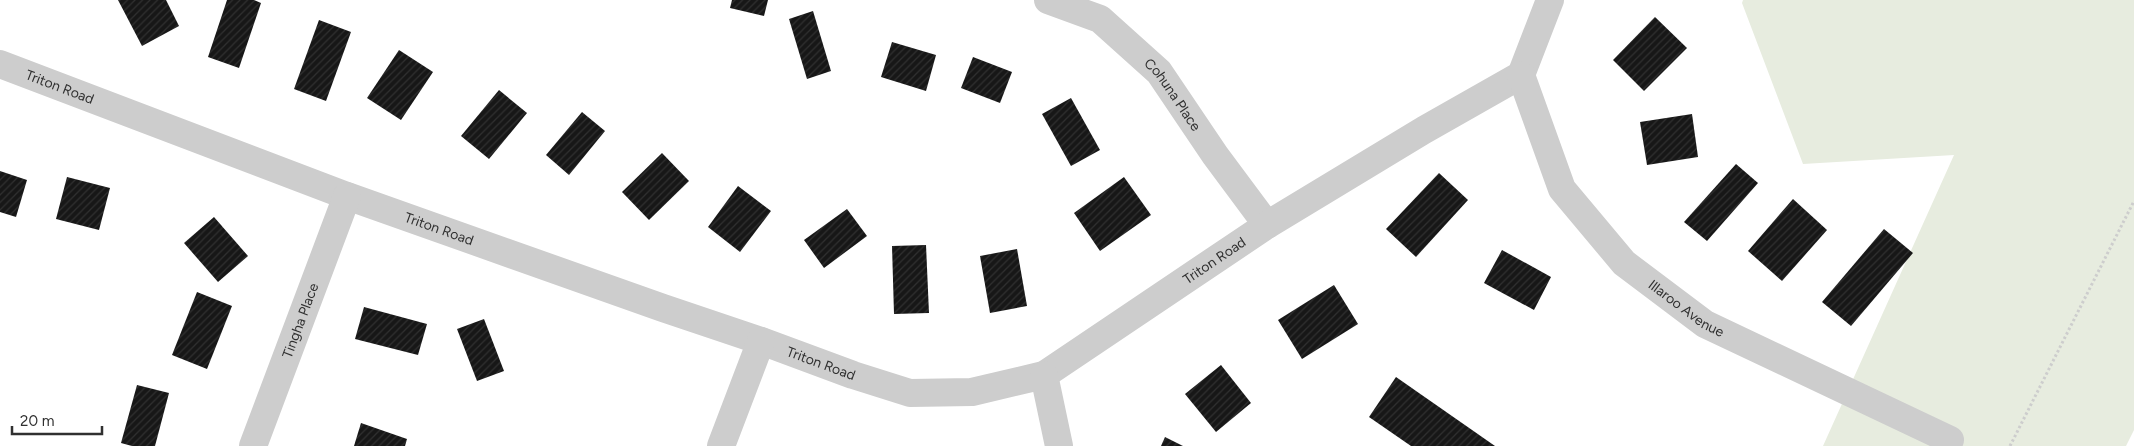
<svg xmlns="http://www.w3.org/2000/svg" width="2134" height="446" viewBox="0 0 2134 446" font-family="Figtree,sans-serif">
	<style>
		.green { fill: #e7ecdf }
		.building { fill: url(#building-hatch) }
		.lines { fill: none; stroke-linecap: round; stroke-linejoin: round }
		.path { stroke: #cdcdcd; stroke-width: 3; stroke-dasharray: 2.5 2.5; stroke-linecap: butt }
		.minor { stroke: #cdcdcd; stroke-width: 28 }
		.labels { text-anchor: middle; dominant-baseline: central; stroke-width: 5; stroke-linejoin: round; paint-order: stroke }
		.street-label { font-size: 14px; fill: #303030; stroke: #fff }
	</style>
	<defs>
		<pattern id="building-hatch" width="6" height="6" patternUnits="userSpaceOnUse" patternTransform="scale(1.25)"><rect width="6" height="6" fill="#171717"/><path d="M-1 1l2-2M0 6l6-6M5 7l2-2" fill="none" stroke="#303030"/></pattern>
	</defs>
	<rect width="100%" height="100%" fill="#fff"/>
	<!-- green -->
	<path class="green" d="M1743,0H2134V430L2126,446H1823L1954,155L1803,164L1742,3Z"/>
	<!-- building -->
	<g class="building">
		<path d="M118,0H166L179,26L142,46Z"/>
		<path d="M227,0H254L261,3L239,68L208,57Z"/>
		<path d="M732,0H768L764,16L730,8Z"/>
		<path d="M813,11L831,71L807,79L789,19Z"/>
		<path d="M1655,17L1687,48L1644,91L1613,60Z"/>
		<path d="M319,20L351,32L326,101L294,89Z"/>
		<path d="M892,42L936,55L926,91L881,77Z"/>
		<path d="M399,50L433,72L401,120L367,98Z"/>
		<path d="M973,57L1012,72L1000,103L961,88Z"/>
		<path d="M499,90L527,113L489,159L461,136Z"/>
		<path d="M1071,98L1100,150L1071,166L1042,114Z"/>
		<path d="M582,112L605,131L569,175L546,155Z"/>
		<path d="M1692,114L1698,157L1647,165L1640,122Z"/>
		<path d="M662,153L689,181L649,220L622,192Z"/>
		<path d="M1736,164L1758,183L1707,241L1684,222Z"/>
		<path d="M0,171L27,180L16,217L0,212Z"/>
		<path d="M1439,173L1468,200L1416,257L1386,229Z"/>
		<path d="M67,177L110,188L99,230L56,219Z"/>
		<path d="M1124,177L1151,215L1100,251L1074,213Z"/>
		<path d="M738,186L771,211L740,252L708,227Z"/>
		<path d="M1793,199L1827,230L1782,281L1748,251Z"/>
		<path d="M847,209L867,236L824,268L804,240Z"/>
		<path d="M214,217L248,256L218,282L184,243Z"/>
		<path d="M1884,229L1913,253L1851,326L1822,302Z"/>
		<path d="M926,245L929,313L894,314L892,246Z"/>
		<path d="M1017,249L1027,306L990,313L980,256Z"/>
		<path d="M1502,250L1551,277L1534,310L1484,283Z"/>
		<path d="M1334,285L1358,324L1302,359L1278,320Z"/>
		<path d="M197,292L232,306L207,369L172,355Z"/>
		<path d="M364,307L427,324L418,355L355,339Z"/>
		<path d="M484,319L504,371L477,381L457,329Z"/>
		<path d="M1221,365L1251,403L1216,432L1185,394Z"/>
		<path d="M1396,377L1495,446H1411L1369,417Z"/>
		<path d="M137,385L169,393L155,446H132L121,443Z"/>
		<path d="M361,423L407,439L405,446H354Z"/>
		<path d="M1165,437L1183,446H1161Z"/>
	</g>
	<g class="lines">
		<!-- path -->
		<path class="path" d="M2010,446L2134,201"/>
		<!-- minor -->
		<g class="minor">
			<path id="s1" d="M1048,0L1100,19L1159,72L1215,155L1267,225"/>
			<path id="s2" d="M0,64L347,196L663,308L761,341L853,375L910,393L972,392L1044,375L1267,225L1424,130L1521,75L1550,0"/>
			<path id="s3" d="M1521,75L1562,189L1624,263L1705,324L1950,440"/>
			<path d="M1044,375L1059,446"/>
			<path id="s4" d="M253,446L347,196"/>
			<path d="M721,446L761,341"/>
		</g>
	</g>
	<g class="labels">
		<!-- street labels -->
		<g class="street-label">
			<text stroke="none"><textPath href="#s2" startOffset="64">Triton Road</textPath></text>
			<text stroke="none"><textPath href="#s1" startOffset="161">Cohuna Place</textPath></text>
			<text stroke="none"><textPath href="#s2" startOffset="469">Triton Road</textPath></text>
			<text stroke="none"><textPath href="#s2" startOffset="1309">Triton Road</textPath></text>
			<text stroke="none"><textPath href="#s3" startOffset="295">Illaroo Avenue</textPath></text>
			<text stroke="none"><textPath href="#s4" startOffset="134">Tingha Place</textPath></text>
			<text stroke="none"><textPath href="#s2" startOffset="874">Triton Road</textPath></text>
		</g>
	</g>
	<!-- scale -->
	<path d="M12 426v8h90v-8" fill="none" stroke="#303030" stroke-width="2.5"/>
	<text x="20" y="426" font-size="15" fill="#303030" stroke="#ffffff" stroke-width="4" paint-order="stroke">20 m</text>
</svg>
